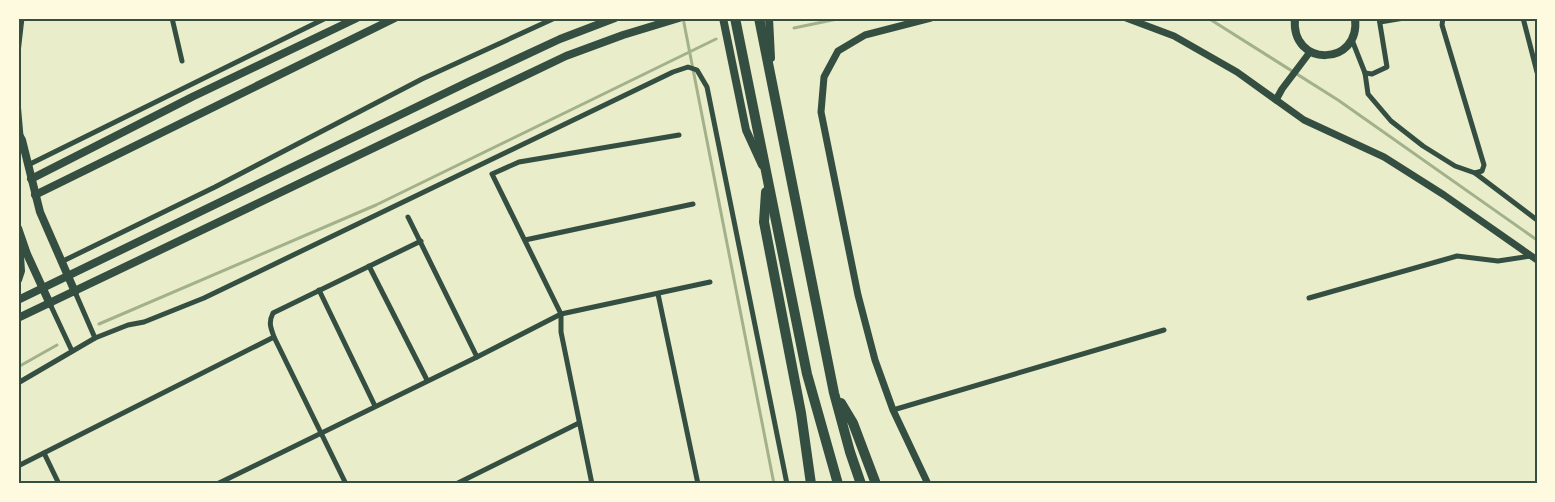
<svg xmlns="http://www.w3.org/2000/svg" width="1555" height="502" viewBox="0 0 1555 502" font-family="Ubuntu,sans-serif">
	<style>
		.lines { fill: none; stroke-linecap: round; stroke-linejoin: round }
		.stream { stroke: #a3b18a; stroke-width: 3 }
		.minor { stroke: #344e41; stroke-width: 5 }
		.tertiary { stroke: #344e41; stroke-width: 7 }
		.secondary { stroke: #344e41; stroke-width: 8 }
		.motorway { stroke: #344e41; stroke-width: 10 }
		.neatline { fill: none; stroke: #344e41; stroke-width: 2 }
	</style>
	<rect width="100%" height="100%" fill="#e9edc9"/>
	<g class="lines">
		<!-- stream -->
		<g class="stream">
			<path d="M683,18L774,484"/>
			<path d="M1208,18L1338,100L1537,240"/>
			<path d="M794,28L842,18"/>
			<path d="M99,324L376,205L716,39"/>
			<path d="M18,367L57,345"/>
		</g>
		<!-- minor -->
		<g class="minor">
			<path d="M172,18L182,61"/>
			<path d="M1523,18L1537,72"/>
			<path d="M1380,22L1404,18"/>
			<path d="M1352,40L1365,73L1368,94L1391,121L1423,146L1455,166L1475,173L1482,171L1484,165L1442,25L1443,18"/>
			<path d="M18,53L22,18"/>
			<path d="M1365,73L1372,74L1387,67L1379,18"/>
			<path d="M18,102L21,136"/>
			<path d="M28,165L326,18"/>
			<path d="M1475,173L1537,220"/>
			<path d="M408,217L477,357"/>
			<path d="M525,240L693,204"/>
			<path d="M61,262L215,187L422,79L555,18"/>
			<path d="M369,266L427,380"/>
			<path d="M319,290L375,406"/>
			<path d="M75,292L95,338"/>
			<path d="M658,294L698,484"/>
			<path d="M1309,298L1457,256L1498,261L1531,256"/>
			<path d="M50,304L72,351"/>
			<path d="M18,383L95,338L128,325L144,322L204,298L673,72L688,67L697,70L707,87L787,484"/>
			<path d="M893,410L1164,330"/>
			<path d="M44,453L59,484"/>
			<path d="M18,466L274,337"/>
			<path d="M217,484L477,357L561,314L710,282"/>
			<path d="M346,484L274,337C271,328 268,323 273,313L421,241"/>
			<path d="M456,484L579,423"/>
			<path d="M592,484L561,332V314L492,174L519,162L679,135"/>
		</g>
		<!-- tertiary -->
		<g class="tertiary">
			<path d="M1126,18L1174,36L1237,72L1304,120L1384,157L1444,195L1537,260"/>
			<path d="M1276,100L1282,89L1310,52"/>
			<path d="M928,484L893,410L875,360L858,295L821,112L824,77L838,51L865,35L931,18"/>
		</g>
		<!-- secondary -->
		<g class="secondary">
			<path d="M723,18L746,130L762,165"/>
			<path d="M769,18L771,58"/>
			<path d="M1295,18C1290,68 1361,67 1355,18"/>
			<path d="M18,133L22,140L40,212L75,292"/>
			<path d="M31,179L192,97L357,18"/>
			<path d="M35,195L395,18"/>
			<path d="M18,228L27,254L50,304"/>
			<path d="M18,280L21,271L19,240"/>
			<path d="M18,300L470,81L560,39L615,18"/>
			<path d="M18,318L566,56L623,35L679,18"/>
		</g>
		<!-- motorway -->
		<g class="motorway">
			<path d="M735,18L807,374L838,484"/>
			<path d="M759,18L834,393L850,452L861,484"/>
			<path d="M766,192L764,222L801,413L811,484"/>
			<path d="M841,403L853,423L876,484"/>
		</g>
	</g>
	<!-- border -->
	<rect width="1555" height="502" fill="none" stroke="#fefae0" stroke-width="39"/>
	<rect x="20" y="20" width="1516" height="462" class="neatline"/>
</svg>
